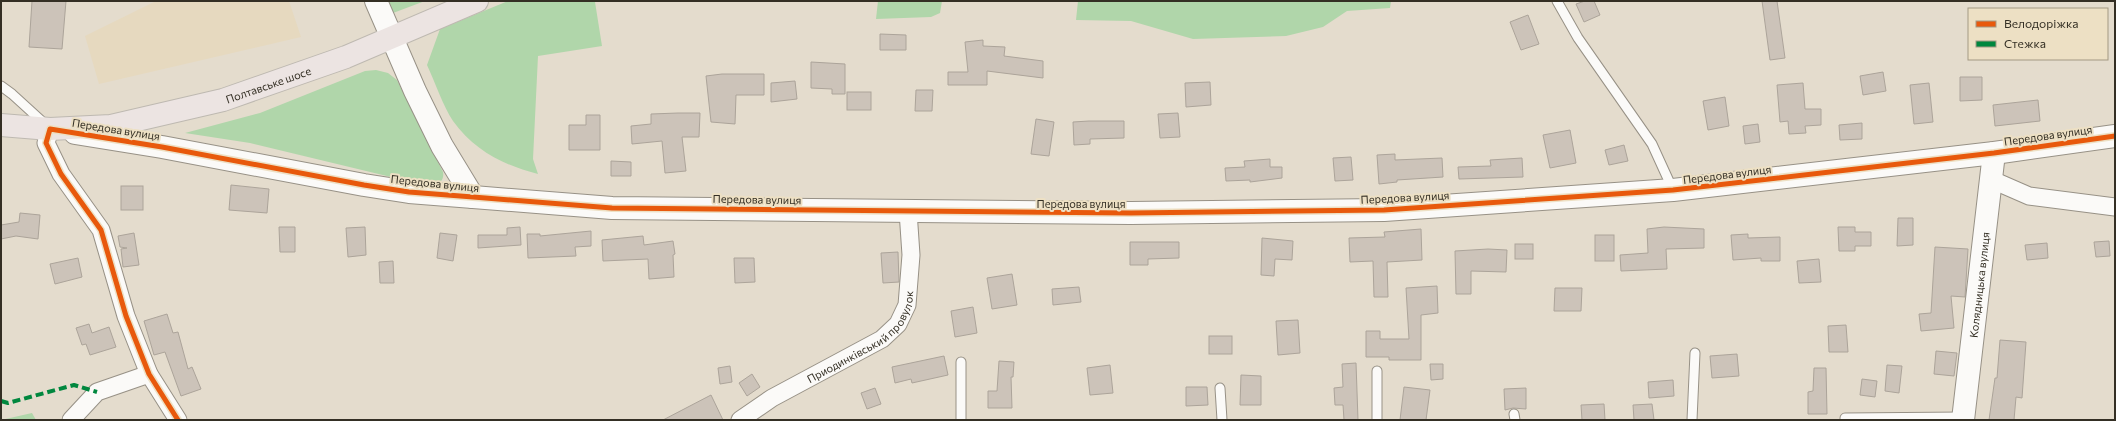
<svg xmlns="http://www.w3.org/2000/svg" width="2116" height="421" viewBox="0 0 2116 421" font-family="Commissioner,sans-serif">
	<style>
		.built { fill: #e6d9bf }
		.green { fill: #b0d6aa }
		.building { fill: #ccc3b9; stroke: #aca49a }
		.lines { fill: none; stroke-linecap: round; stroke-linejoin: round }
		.lane-casing { stroke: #979186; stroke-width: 11 }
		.street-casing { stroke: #979186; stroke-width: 19 }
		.secondary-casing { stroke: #979186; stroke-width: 24 }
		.primary-casing { stroke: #beb9b1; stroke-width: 24 }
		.lane { stroke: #fbfaf8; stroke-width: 9 }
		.street { stroke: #fbfaf8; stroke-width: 17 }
		.secondary { stroke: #fbfaf8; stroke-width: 22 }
		.primary { stroke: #ece4e2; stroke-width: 22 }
		.quiet { stroke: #00873e; stroke-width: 4; stroke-dasharray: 8 4; stroke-linecap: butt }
		.cycleway-casing { stroke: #ede0c4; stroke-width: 8 }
		.cycleway { stroke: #e8590c; stroke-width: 5 }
		.labels { text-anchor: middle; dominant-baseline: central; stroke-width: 4; stroke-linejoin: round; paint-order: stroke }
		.street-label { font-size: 11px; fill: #342f24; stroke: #ede0c4 }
	</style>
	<rect width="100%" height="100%" fill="#e4dccd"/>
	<!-- built -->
	<path class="built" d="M156,1H289L301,37L99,84L85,36Z"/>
	<!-- green -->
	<g class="green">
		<path d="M378,1H425L393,13Z"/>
		<path d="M508,1H596L595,2L602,46L538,56L533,159L538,174C503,165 475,151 453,121C443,106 435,82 427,65L440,29Z"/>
		<path d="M878,1H942L940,13L931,17L876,19Z"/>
		<path d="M1078,1H1391L1390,8L1347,11L1323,27L1286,36L1193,39L1131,21L1076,20Z"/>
		<path d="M376,70L388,73L397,80L443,172C444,178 442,182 436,184L391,177L250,143L185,133L260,113L365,71Z"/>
		<path d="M32,413L36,420H1Z"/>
	</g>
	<!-- building -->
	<g class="building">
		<path d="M32,1H66L62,49L29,47Z"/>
		<path d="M1585,1H1594L1600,15L1584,22L1576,4Z"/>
		<path d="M1762,1H1777L1785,58L1770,60Z"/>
		<path d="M1528,15L1539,44L1521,50L1510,22Z"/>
		<path d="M880,34L906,35V50H880Z"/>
		<path d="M983,40V46L1005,47L1004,56L1043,61V78L987,71V85H948V72H968L965,42Z"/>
		<path d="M811,62L845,64V94H832V89L811,88Z"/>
		<path d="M1883,72L1886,91L1863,95L1860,76Z"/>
		<path d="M722,74H764V95H736L735,124L711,122L706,76Z"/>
		<path d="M1960,77H1982V100L1960,101Z"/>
		<path d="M795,81L797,99L771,102V83Z"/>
		<path d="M1210,82L1211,105L1186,107L1185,83Z"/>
		<path d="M1803,83L1805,109H1821V125L1805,126L1806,133L1789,134L1788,121L1780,122L1777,85Z"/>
		<path d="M1929,83L1933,122L1914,124L1910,85Z"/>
		<path d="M916,90H933L932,111H915Z"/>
		<rect x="847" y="92" width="24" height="18"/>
		<path d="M1725,97L1729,126L1708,130L1703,101Z"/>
		<path d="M2038,100L2040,121L1995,126L1993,105Z"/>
		<path d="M678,113H700L699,137H682L686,171L665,173L662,141L632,144L631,126L651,124V114Z"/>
		<path d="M1178,113L1180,137L1160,138L1158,114Z"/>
		<path d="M586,115H600V150H569V125H586Z"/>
		<path d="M1036,119L1054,122L1049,156L1031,154Z"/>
		<path d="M1089,121H1124V138L1090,139V144L1074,145L1073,122Z"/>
		<path d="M1862,123V139L1840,140L1839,125Z"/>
		<path d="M1758,124L1760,142L1745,144L1743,126Z"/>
		<path d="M1570,130L1576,163L1550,168L1543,135Z"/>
		<path d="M1624,145L1628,161L1609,165L1605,150Z"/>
		<path d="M1395,154V160L1442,158L1443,177L1397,180V182L1379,184L1377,155Z"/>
		<path d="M1351,157L1353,180L1335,181L1333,158Z"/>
		<path d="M1522,158L1523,177L1459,179L1458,167L1491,166L1490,160Z"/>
		<path d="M1270,159V167H1282V178L1250,182V180L1226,181L1225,168L1245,167L1244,161Z"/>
		<path d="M611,161L631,162V176H611Z"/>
		<path d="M231,185L269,189L267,213L229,210Z"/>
		<rect x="121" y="186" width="22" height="24"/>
		<path d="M20,213L40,215L38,239L16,236L1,239V225L19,222Z"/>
		<path d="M1898,218H1913V245L1897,246Z"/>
		<path d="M279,227H295V252H280Z"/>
		<path d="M365,227L366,255L348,257L346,228Z"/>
		<path d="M520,227L521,245L478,248V235H507V228Z"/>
		<path d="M1664,227L1704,229V248L1666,249L1667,269L1621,271L1620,255L1648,253L1647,229Z"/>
		<path d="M1838,227H1855V232H1871V246H1855V251H1839Z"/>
		<path d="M1421,229L1422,260L1387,262L1388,297H1374L1373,261L1350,262L1349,238L1385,237L1384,232Z"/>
		<path d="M591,231V246L575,247L576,256L528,258L527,234H540V236Z"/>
		<path d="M134,233L139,265L123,267L121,249L127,248L120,247L118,236Z"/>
		<path d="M440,233L457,235L453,261L437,258Z"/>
		<path d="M1748,234V238L1780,237V261H1761V258L1733,260L1731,235Z"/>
		<rect x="1595" y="235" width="19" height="26"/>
		<path d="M643,236L644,245L673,241L675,254L673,255L674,277L649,279L648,259L603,261L602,240Z"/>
		<path d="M1262,238L1293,241L1292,260L1275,259L1274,276L1261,275Z"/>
		<path d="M2109,241L2110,256L2096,257L2094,242Z"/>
		<path d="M1130,242H1179V258L1148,259V265H1130Z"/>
		<path d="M2047,243L2048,258L2027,260L2025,245Z"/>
		<rect x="1515" y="244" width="18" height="15"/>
		<path d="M1935,247L1968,249L1965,297L1951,296L1954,328L1921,331L1919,314L1931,313Z"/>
		<path d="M1488,249L1507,250L1506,272L1471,271V294H1456L1455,251Z"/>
		<path d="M898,252L899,282L883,283L881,253Z"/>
		<path d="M78,258L82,277L55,284L50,264Z"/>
		<path d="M734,258H754L755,282L735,283Z"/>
		<path d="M1819,259L1821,282L1799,283L1797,261Z"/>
		<path d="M393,261L394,283H380L379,262Z"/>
		<path d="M1012,274L1017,305L992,309L987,278Z"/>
		<path d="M1437,286L1438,313L1421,315V360H1389V357H1366V331H1380V339H1409L1406,288Z"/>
		<path d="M1079,287L1081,302L1053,305L1052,289Z"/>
		<path d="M1555,288H1582L1581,311H1554Z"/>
		<path d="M973,307L977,333L955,337L951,311Z"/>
		<path d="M167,314L173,333L178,332L188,369L192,367L201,389L181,396L165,352L154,355L144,321Z"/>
		<path d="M1298,320L1300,353L1278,355L1276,321Z"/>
		<path d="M89,324L92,333L109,327L116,347L90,355L86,344L82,345L76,328Z"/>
		<path d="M1846,325L1848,352H1829L1828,326Z"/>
		<rect x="1209" y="336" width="23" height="18"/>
		<path d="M2000,340L2026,342L2022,398L2016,397L2014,420H1989L1995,378H1997Z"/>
		<path d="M1936,351L1957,353L1954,376L1934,374Z"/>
		<path d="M1737,354L1739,376L1712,378L1710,356Z"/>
		<path d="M944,356L948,375L912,383L911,379L895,383L892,367Z"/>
		<path d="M999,361L1014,362L1013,377H1011L1012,408H988V391H997Z"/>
		<path d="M1356,363L1358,420H1344L1343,405H1335L1334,388L1343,387L1342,364Z"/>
		<path d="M1430,364H1443V379L1431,380Z"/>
		<path d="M1110,365L1113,393L1090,395L1087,368Z"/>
		<path d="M1887,365L1902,366L1899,393L1885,391Z"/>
		<path d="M730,366L732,382L720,384L718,368Z"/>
		<path d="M1814,368H1826L1827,414H1808V392L1813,391Z"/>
		<path d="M752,374L760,387L747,396L739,383Z"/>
		<path d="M1241,375L1261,376V405H1240Z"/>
		<path d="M1862,379L1877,381L1875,397L1860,395Z"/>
		<path d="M1673,380L1674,396L1649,398L1648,382Z"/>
		<path d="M1186,387H1207L1208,405L1186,406Z"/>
		<path d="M1404,387L1430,390L1426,420H1400Z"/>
		<path d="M875,388L881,404L867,409L861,393Z"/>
		<path d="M1526,388V409L1513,408L1505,410L1504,389Z"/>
		<path d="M711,395L723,420H663Z"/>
		<path d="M1604,404L1605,420H1582L1581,405Z"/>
		<path d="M1652,404L1654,420H1634L1633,405Z"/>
	</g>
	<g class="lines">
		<defs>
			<g id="lane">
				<path d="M1557,1L1578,38L1652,144L1673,190"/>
				<path d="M1,86L12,94L46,125"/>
				<path d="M1220,388L1222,420"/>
				<path d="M1514,414L1515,420"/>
				<path d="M961,420V362"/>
				<path d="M1377,420V371"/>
				<path d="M1692,420L1695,353"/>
				<path d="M1845,420V418L1964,417"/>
			</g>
			<g id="street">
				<path d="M50,129L46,143L61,174L101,230L126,316L149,374L178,420"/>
				<path d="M1990,179L2029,196L2115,207"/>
				<path d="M71,420L97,392L149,374"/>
				<path id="s1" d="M740,420L772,398L882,339L898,324L907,305L911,255L908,211"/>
			</g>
			<g id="secondary">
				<path d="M376,1L415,91L442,146L473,197"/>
				<path d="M75,133L162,147L364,185L409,192L473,197L612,208L1131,213L1384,210L1673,190L1994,153L2115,136"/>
				<path id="s2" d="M1963,420L1994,153"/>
			</g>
			<g id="primary">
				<path id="s3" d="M1,125L50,129L111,126L223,100L346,57L477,1"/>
			</g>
		</defs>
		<!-- lane casing -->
		<use href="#lane" class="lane-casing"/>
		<!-- street casing -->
		<use href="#street" class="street-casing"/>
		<!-- secondary casing -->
		<use href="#secondary" class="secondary-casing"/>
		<!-- primary casing -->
		<use href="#primary" class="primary-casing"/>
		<!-- lane -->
		<use href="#lane" class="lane"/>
		<!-- street -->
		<use href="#street" class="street"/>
		<!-- secondary -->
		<use href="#secondary" class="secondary"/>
		<!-- primary -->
		<use href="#primary" class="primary"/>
		<!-- quiet -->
		<path class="quiet" d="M1,401L8,403L74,385L97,392"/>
		<defs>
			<path id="cycleway" d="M178,420L149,374L126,316L101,230L61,174L46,143L50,129L162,147L364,185L409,192L473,197L612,208L1131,213L1384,210L1673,190L1994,153L2115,136"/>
		</defs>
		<!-- cycleway casing -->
		<use href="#cycleway" class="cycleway-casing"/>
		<!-- cycleway -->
		<use href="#cycleway" class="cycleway"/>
	</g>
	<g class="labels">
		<!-- street labels -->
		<g class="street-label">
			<text stroke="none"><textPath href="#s3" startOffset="273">Полтавське шосе</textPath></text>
			<text transform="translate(116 129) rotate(9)">Передова вулиця</text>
			<text transform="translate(2048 135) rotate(-8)">Передова вулиця</text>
			<text transform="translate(1727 174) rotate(-7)">Передова вулиця</text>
			<text transform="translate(435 183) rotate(6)">Передова вулиця</text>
			<text transform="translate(1405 197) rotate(-3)">Передова вулиця</text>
			<text transform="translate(757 199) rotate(1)">Передова вулиця</text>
			<text x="1081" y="203">Передова вулиця</text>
			<text stroke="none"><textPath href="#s2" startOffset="136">Колядницька вулиця</textPath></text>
			<text stroke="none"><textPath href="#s1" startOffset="150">Приодинківський провулок</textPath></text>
		</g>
	</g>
	<!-- border -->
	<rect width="2116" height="421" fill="none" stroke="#342f24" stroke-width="4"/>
	<!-- legend -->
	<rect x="1968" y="8" width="140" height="52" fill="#ede0c4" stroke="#a39984"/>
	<rect x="1976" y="21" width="20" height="6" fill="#e8590c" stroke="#a39984"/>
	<text x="2004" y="28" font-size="12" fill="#342f24">Велодоріжка</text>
	<rect x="1976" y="41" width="20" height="6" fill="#00873e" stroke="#a39984"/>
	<text x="2004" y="48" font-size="12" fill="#342f24">Стежка</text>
</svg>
